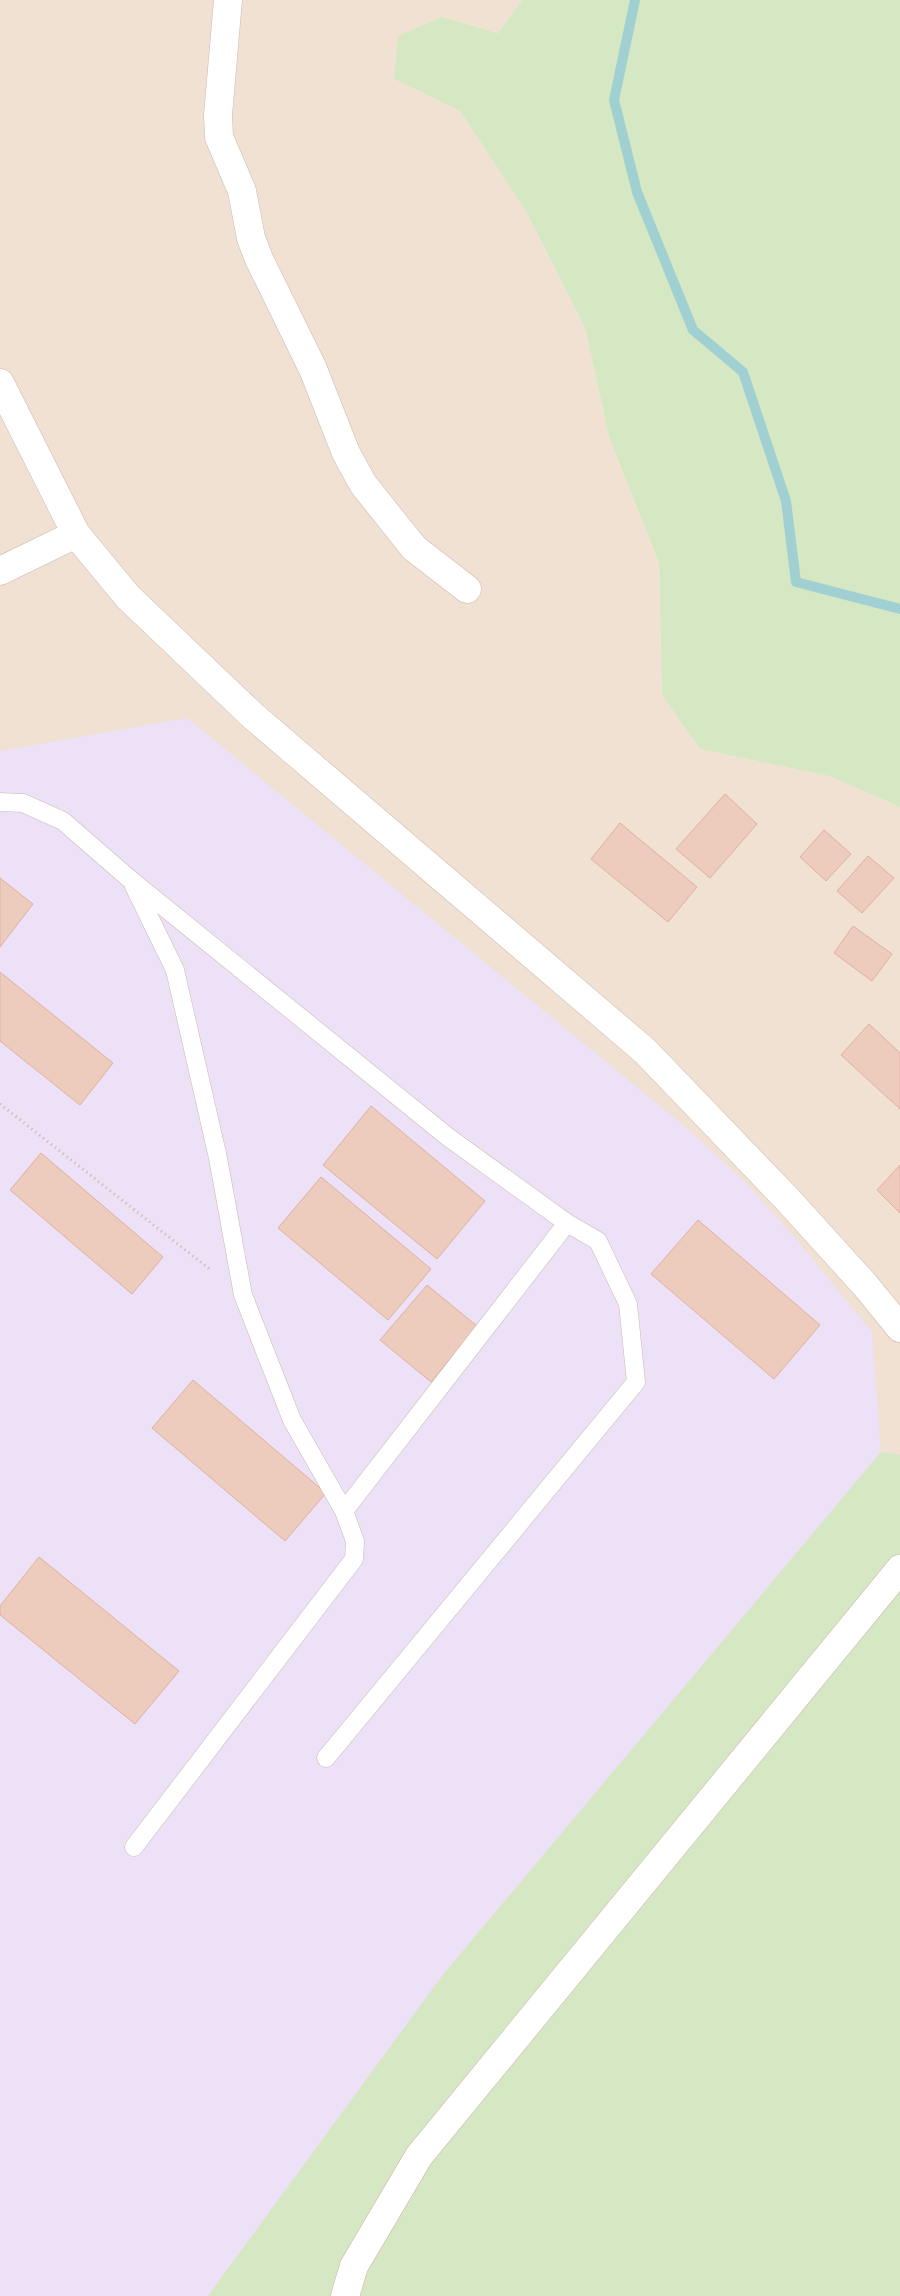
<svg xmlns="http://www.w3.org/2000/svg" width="900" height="2296" viewBox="0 0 900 2296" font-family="'Public Sans',sans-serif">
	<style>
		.residential { fill: #f1e1d3 }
		.education { fill: #ece1f7 }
		.green { fill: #d5e7c3 }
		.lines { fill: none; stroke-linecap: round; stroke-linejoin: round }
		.stream { stroke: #a1d0d3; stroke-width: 10 }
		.building { fill: #eeccbd; stroke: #dfb19f }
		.service-casing { stroke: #cdb9ae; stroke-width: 19 }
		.minor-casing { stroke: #cdb9ae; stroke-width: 29 }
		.path { stroke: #d2afa1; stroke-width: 3; stroke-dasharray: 1 4; stroke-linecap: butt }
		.service { stroke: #fff; stroke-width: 18 }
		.minor { stroke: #fff; stroke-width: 28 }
	</style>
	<rect width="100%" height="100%" fill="#faefe4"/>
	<!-- residential -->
	<path class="residential" d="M0,0H522L498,33L442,17L394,79L460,111L527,213L585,328L609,437L659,563L662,695L700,749L829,776L900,807V2296H0Z"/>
	<!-- education -->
	<path class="education" d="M187,718L689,1130L745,1182L797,1240L872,1332L881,1452L442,1976L208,2296H0V751Z"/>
	<!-- green -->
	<g class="green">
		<path d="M522,0H900V807L829,776L700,749L662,695L659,563L609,437L585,328L527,213L460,111L394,79L398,36L442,17L498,33Z"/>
		<path d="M881,1452L900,1455V2296H208L442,1976Z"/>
	</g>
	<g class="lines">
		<!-- stream -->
		<path class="stream" d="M635,0L614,100L637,192L693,330L743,372L786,501L796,582L900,609"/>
	</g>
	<!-- building -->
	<g class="building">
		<path d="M725,794L757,824L710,878L676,849Z"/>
		<path d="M620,823L697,887L668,922L591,859Z"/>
		<path d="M824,830L851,854L826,881L800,857Z"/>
		<path d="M868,856L894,878L862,913L837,891Z"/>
		<path d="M0,878L33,904L0,947Z"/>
		<path d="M853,926L892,954L872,981L834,953Z"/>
		<path d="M0,972L113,1063L80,1105L0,1041Z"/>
		<path d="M869,1024L900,1053V1109L841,1055Z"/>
		<path d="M371,1106L485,1201L437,1259L323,1165Z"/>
		<path d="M41,1153L163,1257L132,1294L10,1190Z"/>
		<path d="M900,1165V1213L877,1190Z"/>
		<path d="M321,1177L431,1269L388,1320L278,1228Z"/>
		<path d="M698,1220L820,1325L774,1379L651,1274Z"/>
		<path d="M427,1285L477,1326L431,1382L380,1340Z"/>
		<path d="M193,1380L326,1493L285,1541L152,1428Z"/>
		<path d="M39,1557L179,1671L135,1724L0,1615V1606Z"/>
	</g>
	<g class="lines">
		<defs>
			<g id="service">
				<path d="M0,802L23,803L63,821L132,881L448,1137L567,1223L598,1241L628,1304L636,1382L326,1758"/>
				<path d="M344,1511L567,1223"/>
				<path d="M134,1847L354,1559L355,1541L344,1511L292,1420L243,1295L218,1158L175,970L134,886"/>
			</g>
			<g id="minor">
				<path d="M228,0L218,115L219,137L242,191L251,238L259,259L313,369L346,453L363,484L414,548L467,589"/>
				<path d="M0,383L76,534L128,597L253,716L645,1051L788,1200L865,1285L900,1328"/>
				<path d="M0,571L76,534"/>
				<path d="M345,2296L354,2266L419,2156L900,1569"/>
			</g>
		</defs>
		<!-- service casing -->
		<use href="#service" class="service-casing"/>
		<!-- minor casing -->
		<use href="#minor" class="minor-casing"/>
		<!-- path -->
		<path class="path" d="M0,1104L212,1271"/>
		<!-- service -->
		<use href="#service" class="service"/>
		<!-- minor -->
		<use href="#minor" class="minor"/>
	</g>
</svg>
